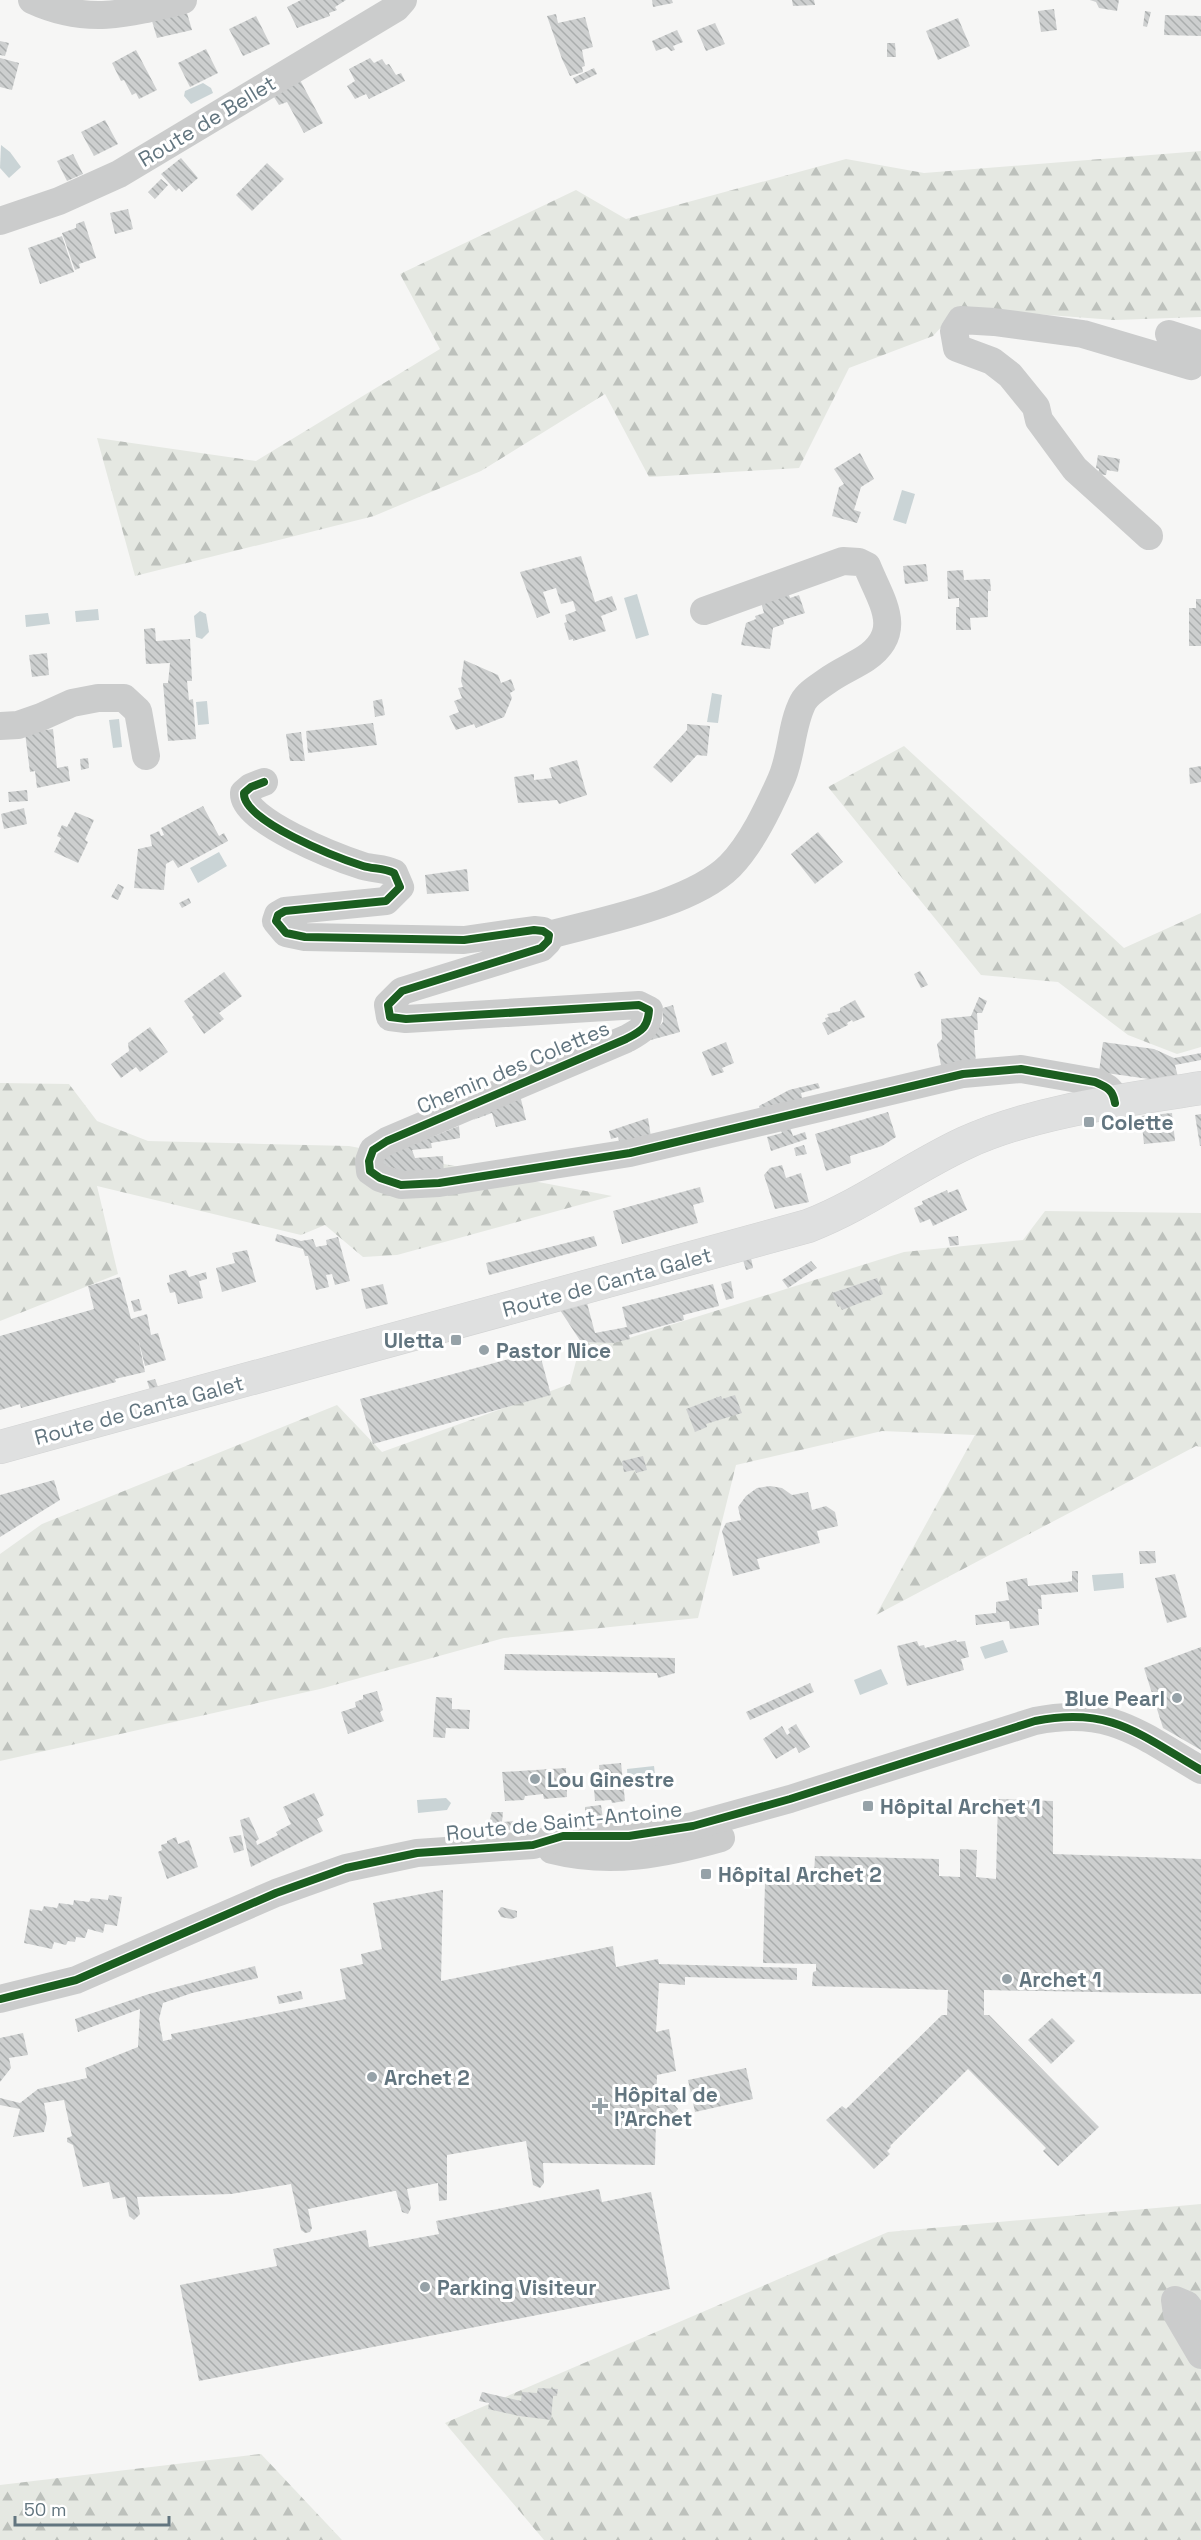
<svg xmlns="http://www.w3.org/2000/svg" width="1201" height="2540" viewBox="0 0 1201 2540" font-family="'Space Grotesk',sans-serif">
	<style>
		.forest { fill: url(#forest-firs) }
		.water { fill: #cad4d6 }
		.building { fill: url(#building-back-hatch) }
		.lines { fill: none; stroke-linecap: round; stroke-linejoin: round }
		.major-casing { stroke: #d2d3d3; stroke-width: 34 }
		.minor { stroke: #cbcccc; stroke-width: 28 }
		.major { stroke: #dfe0e0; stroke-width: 33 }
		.cycleway-casing { stroke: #fff; stroke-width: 11 }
		.cycleway { stroke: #1b5e20; stroke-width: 8 }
		.poi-dot { fill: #96a2a8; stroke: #fff; stroke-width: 2 }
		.labels { text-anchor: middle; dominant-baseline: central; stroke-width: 6; stroke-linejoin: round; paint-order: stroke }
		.street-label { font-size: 21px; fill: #62757f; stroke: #fff }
		.poi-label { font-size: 21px; font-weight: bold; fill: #62757f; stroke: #fff; text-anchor: start }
	</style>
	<defs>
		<pattern id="forest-firs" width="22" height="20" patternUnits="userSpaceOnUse" patternTransform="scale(1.5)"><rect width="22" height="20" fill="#e5e8e2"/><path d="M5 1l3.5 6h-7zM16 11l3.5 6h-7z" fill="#bdc1bc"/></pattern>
		<pattern id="building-back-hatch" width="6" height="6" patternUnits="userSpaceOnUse" patternTransform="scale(1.5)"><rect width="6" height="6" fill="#cdcfcf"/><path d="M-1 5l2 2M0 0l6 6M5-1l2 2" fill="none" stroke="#aaadad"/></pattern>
	</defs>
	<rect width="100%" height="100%" fill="#f6f6f5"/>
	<!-- forest -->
	<g class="forest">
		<path d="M1201,151V317L1114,320L959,308L933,336L849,368L799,468L649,477L605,394L481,471L374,516L135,576L97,438L256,461L440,349L400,274L576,190L626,219L846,159L924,173Z"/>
		<path d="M904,746L1124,948L1201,913V1047L1177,1054L1128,1035L1058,982L981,975L828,787Z"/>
		<path d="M0,1083L69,1084L97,1121L148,1141L349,1146L612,1196L397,1255L363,1257L325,1225L301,1235L97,1186L118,1274L0,1321Z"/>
		<path d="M1045,1211L1201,1213V1447L1196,1446L876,1615L975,1435L882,1431L736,1465L698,1618L504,1638L320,1689L0,1761V1554L42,1524L337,1405L382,1452L570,1384L581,1342L613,1343L904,1252L1023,1240Z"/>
		<path d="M1201,2204V2540H544L445,2423L888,2232Z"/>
		<path d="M261,2454L342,2540H0V2485Z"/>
	</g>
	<!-- water -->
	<g class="water">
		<path d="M203,83L211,88L213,93L191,104L184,96L185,91Z"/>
		<path d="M1,145L10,152L21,167L9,178L0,168Z"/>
		<path d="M902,490L915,494L906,524L893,520Z"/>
		<path d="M637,594L649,635L636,639L624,598Z"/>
		<path d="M98,609L99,620L76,622L75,611Z"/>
		<path d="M200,611L206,614L209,632L202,639L196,637L194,616Z"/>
		<path d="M48,613L50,624L26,627L25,615Z"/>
		<path d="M712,693L722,695L718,723L707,722Z"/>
		<path d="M207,701L209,724L198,725L196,702Z"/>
		<path d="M119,719L122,747L113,748L109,720Z"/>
		<path d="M219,852L227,866L198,883L190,868Z"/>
		<path d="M1123,1573L1124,1588L1094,1591L1092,1575Z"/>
		<path d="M1003,1640L1008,1652L985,1659L980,1647Z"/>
		<path d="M881,1669L888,1684L860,1695L854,1680Z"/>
		<path d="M654,1766L656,1783L628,1786L627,1769Z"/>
		<path d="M446,1798L451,1803L447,1810L418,1813L417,1800Z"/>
	</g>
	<!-- building -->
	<g class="building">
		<path d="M301,0H346L335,7L337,10L329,13L330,16L297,28L287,7Z"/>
		<path d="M652,0H672L673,3L653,7Z"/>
		<path d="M792,0H814L815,5L793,6Z"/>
		<path d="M1090,0H1119L1117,11L1099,8L1096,2Z"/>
		<path d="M1054,9L1057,30L1041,32L1038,11Z"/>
		<path d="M1145,11L1151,12L1147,27L1143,26Z"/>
		<path d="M187,13L192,30L157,38L152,21Z"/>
		<path d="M556,14L558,23L585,17L593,47L582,50L585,66L582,67L583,72L570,76L562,59L547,16Z"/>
		<path d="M1165,15L1201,16V36L1164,35Z"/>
		<path d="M256,16L270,44L243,56L229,29Z"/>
		<path d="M958,18L970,46L938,60L926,31Z"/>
		<path d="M715,23L725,44L706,51L697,30Z"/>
		<path d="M677,30L683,42L673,46L675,50L671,51L667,47L656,51L652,41Z"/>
		<path d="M0,41L9,43L5,56L0,55Z"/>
		<path d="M887,43H895L896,57H887Z"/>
		<path d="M206,49L218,73L190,87L178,63Z"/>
		<path d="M136,50L157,90L139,99L136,93L132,95L124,80L121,81L112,63Z"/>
		<path d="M0,58L19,63L12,90L0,87Z"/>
		<path d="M370,58L374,63L382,59L386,65L389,64L396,75L401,73L405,81L369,99L366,94L355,99L347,86L355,81L349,69Z"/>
		<path d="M594,68L597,74L576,84L573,78Z"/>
		<path d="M300,80L323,123L304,133L287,102L279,105L274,97Z"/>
		<path d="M105,120L118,144L94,156L81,132Z"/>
		<path d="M73,154L83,174L67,181L57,161Z"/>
		<path d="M181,158L198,178L182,192L179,188L176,191L161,174Z"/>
		<path d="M267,163L284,179L252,211L236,195Z"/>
		<path d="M161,179L168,185L155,199L148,192Z"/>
		<path d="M128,209L133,229L115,234L110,213Z"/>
		<path d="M84,221L96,258L79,264L80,268L75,270L62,233L76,228V224Z"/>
		<path d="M62,236L74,272L40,284L28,248Z"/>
		<path d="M860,453L874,479L861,487L854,510L861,512L857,523L832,516L839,487L844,484L834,469Z"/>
		<path d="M1098,455L1120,459L1118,472L1107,470L1106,475L1098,474L1099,469L1096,468Z"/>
		<path d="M581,556L595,602L612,596L617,610L601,616L606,631L573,641V639L569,640L564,623L567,622L565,615L576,611L573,601L561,604L556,588L543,592L550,613L537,618L520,572Z"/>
		<path d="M926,564L928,581L905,584L903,566Z"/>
		<path d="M963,570L964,580L990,579L991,591H988V617L970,618L971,630H956V607H959V598L948,599L947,571Z"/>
		<path d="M787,589L790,598L799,595L805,613L783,620L784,624L773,628L770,649L741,645L746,623L756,619L755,616L764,613L760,599Z"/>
		<path d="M1196,599H1201V646H1189V608H1196Z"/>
		<path d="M155,628L156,641L190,639L192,681H187L189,700L193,699L196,739L168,741L163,683H168L170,663L146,664L144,629Z"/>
		<path d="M47,653L49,675L32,677L29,655Z"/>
		<path d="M464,660L498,675L501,683L511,679L515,690L510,693L512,698L504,717L476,728L474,724L456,730L449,716L459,712L454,701L462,698L458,688L463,687L461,681Z"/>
		<path d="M382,699L385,715L375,717L373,701Z"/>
		<path d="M373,723L377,745L308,753L306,731Z"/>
		<path d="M687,724L710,726L707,756L697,755L671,783L653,767L687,730Z"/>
		<path d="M53,729L57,768L68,766L70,781L37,788L35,771L30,772L25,733Z"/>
		<path d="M301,732L305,761H290L286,734Z"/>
		<path d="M88,758L89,768L81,770L80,759Z"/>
		<path d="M577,760L587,795L559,804L557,800L518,803L514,777L534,774V780L552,778L549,768Z"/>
		<path d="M1201,766V782L1190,784L1189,768Z"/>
		<path d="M27,790L28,801L9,802L8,792Z"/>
		<path d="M203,806L219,836L224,833L228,841L178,868L173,860L166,864L164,890L134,888L138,849L152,846L150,835L159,831L161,836L164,835L161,828Z"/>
		<path d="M24,808L27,824L4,829L1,814Z"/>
		<path d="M75,812L94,820L85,840L88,842L78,863L54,852L61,838L57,836L62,825L67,827Z"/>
		<path d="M818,832L843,862L815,884L791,854Z"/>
		<path d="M467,869L469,891L427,894L425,875Z"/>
		<path d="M118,884L124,887L118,900L111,897Z"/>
		<path d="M189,898L191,903L182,908L179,903Z"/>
		<path d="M920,971L928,985L921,988L914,974Z"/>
		<path d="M224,972L242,996L219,1013L224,1019L204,1034L192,1017L194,1015L184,1001Z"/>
		<path d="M979,997L987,1001L982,1013H977L978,1030H974L976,1066L942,1071L937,1044L942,1039L941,1019L971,1016Z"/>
		<path d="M855,1000L865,1017L853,1022L852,1020L847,1023L848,1025L828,1035L822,1023L826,1021L825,1018L829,1017L827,1014L840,1011V1008Z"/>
		<path d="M673,1005L680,1032L647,1041L663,1022V1008Z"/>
		<path d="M150,1027L168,1052L140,1072L136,1067L121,1078L111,1064L129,1051L128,1043Z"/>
		<path d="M726,1042L734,1063L722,1068L724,1072L712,1076L702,1052Z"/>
		<path d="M1103,1042L1154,1049L1174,1058L1201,1053V1060L1175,1065L1178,1077L1156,1080L1099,1072Z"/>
		<path d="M818,1083L820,1088L801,1093L804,1106L762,1117L759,1106L789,1090Z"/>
		<path d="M519,1091L526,1120L496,1127L492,1113L473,1120Z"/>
		<path d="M888,1112L896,1137L882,1146L850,1156L851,1163L826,1171L815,1134Z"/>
		<path d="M1172,1113L1175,1141L1144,1144L1141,1116Z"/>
		<path d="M1201,1114V1146H1200L1195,1115Z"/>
		<path d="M648,1118L651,1137L620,1145L618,1137L611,1139L609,1131Z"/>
		<path d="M789,1125L793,1136L805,1132L807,1139L771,1151L767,1137L782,1133L780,1128Z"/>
		<path d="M459,1126L460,1138L431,1143L432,1148L412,1150L415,1158L443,1156L444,1176L417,1178L374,1160Z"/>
		<path d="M804,1145L807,1154L796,1156L794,1148Z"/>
		<path d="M782,1165L786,1178L801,1173L809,1202L775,1209L764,1175L770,1168Z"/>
		<path d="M700,1187L704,1202L693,1205L698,1223L622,1244L613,1211Z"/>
		<path d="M958,1189L967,1210L933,1226L930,1219L920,1223L914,1208L923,1204L922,1201L947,1190L948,1193Z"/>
		<path d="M277,1234L301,1241L313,1239L316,1247L327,1245L326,1240L338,1237L350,1281L335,1285L332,1274L326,1275L329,1287L316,1290L308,1256H305L303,1249L275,1241Z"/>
		<path d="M594,1236L597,1246L489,1275L486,1263Z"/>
		<path d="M958,1236L959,1245L950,1246L948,1237Z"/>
		<path d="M247,1250L256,1282L222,1292L216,1268L235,1263L232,1253Z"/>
		<path d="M751,1258L753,1268L746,1270L743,1260Z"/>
		<path d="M811,1261L817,1268L788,1288L782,1280Z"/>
		<path d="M186,1270L189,1277L206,1272L207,1279L199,1281L203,1298L178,1304L175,1292L170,1293L167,1283L170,1282L169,1275Z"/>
		<path d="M120,1277L131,1319L147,1314L151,1335L158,1333L166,1360L145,1366L138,1338L145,1372L115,1379L116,1382L21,1408L20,1404L0,1410V1336L94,1309L88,1286Z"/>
		<path d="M877,1278L883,1294L842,1310L840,1306L838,1307L832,1293Z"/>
		<path d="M731,1281L734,1298L726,1300L721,1284Z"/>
		<path d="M383,1284L388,1304L366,1309L361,1289Z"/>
		<path d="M713,1284L719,1306L683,1315L684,1320L629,1335L630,1339L613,1343L581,1342L560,1310L587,1303L595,1333L627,1327L622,1307Z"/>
		<path d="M139,1299L142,1310L134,1312L131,1301Z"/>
		<path d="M539,1351L551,1395L373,1444L360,1399Z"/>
		<path d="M155,1379L158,1387L150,1390L147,1381Z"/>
		<path d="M735,1395L742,1413L706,1424L707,1427L695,1432L686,1409L721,1396L722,1399Z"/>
		<path d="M643,1456L647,1470L636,1473L635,1470L624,1472L622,1461Z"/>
		<path d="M54,1480L60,1500L0,1537V1495Z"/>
		<path d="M770,1486L782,1488L792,1495L808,1492L812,1510L826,1506L835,1512L838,1526L817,1531L820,1543L757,1559L760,1569L733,1576L722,1531L726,1523L741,1520L738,1507L746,1496L757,1488Z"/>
		<path d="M1139,1551H1155L1156,1563L1140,1564Z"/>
		<path d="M1072,1571H1078V1592L1041,1595L1042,1609H1038L1039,1625L1010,1629L1009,1621L976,1625L975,1615L996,1613V1602L1009,1600L1006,1582L1027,1578L1028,1586L1067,1582L1072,1581Z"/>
		<path d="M1175,1574L1187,1617L1167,1623L1155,1578Z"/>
		<path d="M956,1640L957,1642L965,1641L969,1657L961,1659L964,1670L907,1686L897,1646L917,1641L919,1646L924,1645L925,1648Z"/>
		<path d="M1201,1647V1750L1163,1728L1144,1668Z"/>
		<path d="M505,1654L675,1658V1673L658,1678L657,1673L504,1670Z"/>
		<path d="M810,1683L814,1692L750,1720L746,1712Z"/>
		<path d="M377,1691L383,1710L380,1712L384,1721L348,1734L341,1712L356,1707L355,1702L363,1699V1695Z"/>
		<path d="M436,1697L452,1698V1709L470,1710L469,1729L446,1728L445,1738L433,1737Z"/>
		<path d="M796,1724L810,1747L799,1753L796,1747L776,1759L763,1739L782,1726L787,1735L790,1733L788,1729Z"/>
		<path d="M621,1763L625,1801L612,1803L611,1800L595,1801L594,1789H601L599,1765Z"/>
		<path d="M566,1768L567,1797L544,1799L543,1794L525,1796L524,1800L505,1801L502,1772Z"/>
		<path d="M314,1793L324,1815L317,1819L323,1831L251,1867L240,1820L249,1817L259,1839L256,1841L257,1845L278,1835L276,1832L291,1824L283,1807Z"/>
		<path d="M998,1799L1053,1801V1854L1201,1859V1994L984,1990V2015H989L1099,2127L1058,2166L1043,2151L1046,2148L968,2069L890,2146L891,2147L887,2151L890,2154L874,2169L826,2120L842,2106L846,2109L942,2015H947L948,1990L812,1986L813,1972L816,1971V1964L763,1963L765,1882L817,1883L818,1876H814L815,1856L939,1859V1876L960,1877V1849L977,1850L976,1877L996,1879Z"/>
		<path d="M601,1805L603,1819L587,1822L585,1807Z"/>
		<path d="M492,1812H503L502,1822L516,1821V1829L486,1833Z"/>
		<path d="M241,1835L244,1850L234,1853L229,1837Z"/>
		<path d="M176,1837L178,1844L189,1840L198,1867L167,1879L158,1852L162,1850L161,1845L167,1843V1841Z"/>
		<path d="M443,1890L441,1981L613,1946L616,1967L658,1959L659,1964L797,1968V1980L685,1977V1985L659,1983L656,2032L669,2029L676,2071L657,2075L656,2106L673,2103L678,2109L674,2114L656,2117L655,2165L543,2163L544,2183L540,2188L533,2185L526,2141L447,2155V2200L439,2201L438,2183L407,2189L411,2208L408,2214L402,2212L396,2191H394L308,2209L312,2228L310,2232L305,2233L301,2230L291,2184L231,2194L137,2197L140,2214L134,2220L129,2216L125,2197L113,2199L109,2182L83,2187L73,2145L67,2142V2138L72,2136L64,2100L44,2103L47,2119L44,2132L13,2137L20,2109L0,2105V2098L20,2103L38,2089L87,2078L85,2068L138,2047L140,2009L78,2032L75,2019L149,1994L255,1966L258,1978L192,1993L163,2003L159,2019L163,2041L172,2039L171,2034L346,1999L340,1969L363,1964L361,1954L382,1949L373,1903Z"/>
		<path d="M109,1895L122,1897L117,1926L105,1924L103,1933L88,1929L85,1938L76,1937L75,1942L68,1941L66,1945L54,1942L52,1949L24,1943L30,1909L42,1911L44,1906L57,1908L59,1903L73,1905L74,1900L89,1902L91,1898L108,1900Z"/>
		<path d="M501,1907L517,1911V1917L512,1919L501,1917L498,1911Z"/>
		<path d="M301,1991L303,1999L279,2004L277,1996Z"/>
		<path d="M1052,2018L1075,2041L1051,2064L1028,2040Z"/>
		<path d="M23,2033L28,2055L9,2058L11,2068L0,2082V2038Z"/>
		<path d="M746,2068L753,2099L695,2112L688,2080Z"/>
		<path d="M599,2189L602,2202L651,2192L670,2289L199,2381L180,2285L277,2266L273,2249L366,2230L369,2247L439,2234L436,2221Z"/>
		<path d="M538,2388L558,2389L557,2395L553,2396L551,2420L519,2416L488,2409L489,2403L479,2401L482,2392L521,2401L522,2392L537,2393Z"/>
	</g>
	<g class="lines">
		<defs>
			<path id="major" d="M0,1447L808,1226C863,1205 911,1168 965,1143C1034,1111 1126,1100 1201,1088"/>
		</defs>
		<!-- major casing -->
		<use href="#major" class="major-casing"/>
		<!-- minor -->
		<g class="minor">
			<path d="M32,0C86,25 128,14 183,0"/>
			<path d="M0,221L59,201L119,174L396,8L403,0"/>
			<path d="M1149,536L1075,469L1039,420L1036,407L1010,375L992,361L957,348L954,331L961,320L994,322L1083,334L1191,366L1196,360L1199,351L1194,342L1169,334"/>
			<path d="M0,726L18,725L41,717L72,703L98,698H124L138,711L146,756"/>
			<path d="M264,782L251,787L244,793C242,821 338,858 363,866C373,869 384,868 394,873L400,887L386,901L285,911L278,915L276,921L286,933L305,937L464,940L534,930L543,931L549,935L548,941L541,948L402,991L388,1005L390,1017L406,1019L639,1005L649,1010C648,1028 641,1031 626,1039L387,1141L373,1150L369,1161L370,1171L380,1178L401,1185L439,1183L630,1153L963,1074L1021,1069L1095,1082C1107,1087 1113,1090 1115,1103"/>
			<path d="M549,935C600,921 692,904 730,866C752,843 768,809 781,780C792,756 791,725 803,702C808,693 819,687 827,681C839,672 854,666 866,658C905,631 881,601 867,566L859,562L843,561L704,611"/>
			<path d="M552,1850C611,1865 664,1854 721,1838"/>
			<path d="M0,1999L76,1980L276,1893L346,1868L417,1853L533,1845L563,1836H629L693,1826L790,1799L1035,1721C1110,1706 1139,1734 1201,1770"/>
			<path d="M1201,2325L1187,2305L1175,2300L1177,2314L1201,2355"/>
		</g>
		<!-- major -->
		<use href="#major" class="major"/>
		<defs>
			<g id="cycleway">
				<path d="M264,782L251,787L244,793C242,821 338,858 363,866C373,869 384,868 394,873L400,887L386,901L285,911L278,915L276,921L286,933L305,937L464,940L534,930L543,931L549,935L548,941L541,948L402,991L388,1005L390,1017L406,1019L639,1005L649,1010C648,1028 641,1031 626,1039L387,1141L373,1150L369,1161L370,1171L380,1178L401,1185L439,1183L630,1153L963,1074L1021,1069L1095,1082C1107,1087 1113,1090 1115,1103"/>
				<path d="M0,1999L76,1980L276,1893L346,1868L417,1853L533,1845L563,1836H629L693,1826L790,1799L1035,1721C1110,1706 1139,1734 1201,1770"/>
			</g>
		</defs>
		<!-- cycleway casing -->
		<use href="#cycleway" class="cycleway-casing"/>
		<!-- cycleway -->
		<use href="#cycleway" class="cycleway"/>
	</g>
	<!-- markers -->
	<g class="poi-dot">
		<rect x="1083" y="1116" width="12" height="12" rx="3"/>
		<rect x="450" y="1334" width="12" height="12" rx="3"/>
		<circle cx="484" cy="1350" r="6"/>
		<circle cx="1177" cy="1698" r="6"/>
		<circle cx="535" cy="1779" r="6"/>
		<rect x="862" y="1800" width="12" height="12" rx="3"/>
		<rect x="700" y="1868" width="12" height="12" rx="3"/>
		<circle cx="1007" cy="1979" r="6"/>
		<circle cx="372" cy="2077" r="6"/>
		<path d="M597 2097h6v6h6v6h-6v6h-6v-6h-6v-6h6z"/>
		<circle cx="425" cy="2287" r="6"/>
	</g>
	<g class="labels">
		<!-- street labels -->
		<g class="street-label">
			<text transform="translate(207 121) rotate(-31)">Route de Bellet</text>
			<text transform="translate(513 1067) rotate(-23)">Chemin des Colettes</text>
			<text transform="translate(607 1282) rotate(-15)">Route de Canta Galet</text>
			<text transform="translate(139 1410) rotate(-15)">Route de Canta Galet</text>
			<text transform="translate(564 1821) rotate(-6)">Route de Saint-Antoine</text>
		</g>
		<!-- poi labels -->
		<g class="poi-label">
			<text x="1101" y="1122">Colette</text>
			<text x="444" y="1340" text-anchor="end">Uletta</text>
			<text x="496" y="1350">Pastor Nice</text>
			<text x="1165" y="1698" text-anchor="end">Blue Pearl</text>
			<text x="547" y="1779">Lou Ginestre</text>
			<text x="880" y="1806">Hôpital Archet 1</text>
			<text x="718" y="1874">Hôpital Archet 2</text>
			<text x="1019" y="1979">Archet 1</text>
			<text x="384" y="2077">Archet 2</text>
			<text x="614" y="2094">Hôpital de<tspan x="614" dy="24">l'Archet</tspan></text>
			<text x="437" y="2287">Parking Visiteur</text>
		</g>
	</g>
	<!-- scale -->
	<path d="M15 2516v9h154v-9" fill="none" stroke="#62757f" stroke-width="3"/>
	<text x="24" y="2516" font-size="18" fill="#62757f" stroke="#ffffff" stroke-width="4.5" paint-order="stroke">50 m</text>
</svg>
